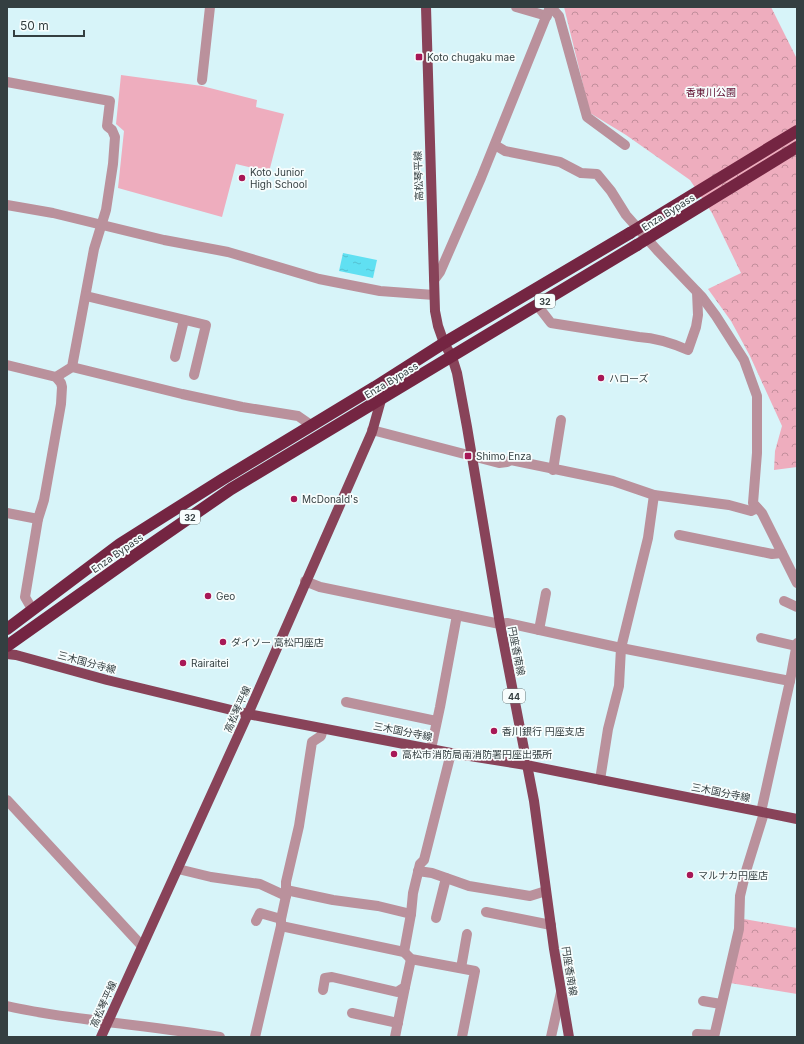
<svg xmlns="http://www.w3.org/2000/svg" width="804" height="1044" viewBox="0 0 804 1044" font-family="Inter,'Noto Sans JP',sans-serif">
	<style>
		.park { fill: url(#park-crowns) }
		.garden { fill: #eeadbe }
		.water { fill: url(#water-ripples) }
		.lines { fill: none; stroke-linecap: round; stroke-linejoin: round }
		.minor { stroke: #ba919c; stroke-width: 10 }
		.major { stroke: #884359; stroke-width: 10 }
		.highway { stroke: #742542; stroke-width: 12 }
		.highway-bridge { stroke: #742542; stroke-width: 12 }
		.poi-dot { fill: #a71756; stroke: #f7fdfd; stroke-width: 1.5 }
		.labels { text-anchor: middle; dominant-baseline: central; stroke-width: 3.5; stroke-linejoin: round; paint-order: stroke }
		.shield { fill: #f7fdfd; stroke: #6e7879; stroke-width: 1 }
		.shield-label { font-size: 9px; font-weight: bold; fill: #343f41 }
		.poi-label { font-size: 10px; fill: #343f41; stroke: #f7fdfd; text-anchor: start }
		.park-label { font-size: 10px; fill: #5d0c2e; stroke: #f7fdfd }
		.street-label { font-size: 10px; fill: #343f41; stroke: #f7fdfd }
	</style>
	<defs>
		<pattern id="park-crowns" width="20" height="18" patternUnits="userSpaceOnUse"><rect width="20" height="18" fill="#eeadbe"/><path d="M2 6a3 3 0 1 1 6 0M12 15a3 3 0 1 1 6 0" fill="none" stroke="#c28e9c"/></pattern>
		<pattern id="water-ripples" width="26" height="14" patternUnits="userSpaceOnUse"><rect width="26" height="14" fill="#60e0f2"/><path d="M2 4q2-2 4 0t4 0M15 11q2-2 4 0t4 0" fill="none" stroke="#54c1d1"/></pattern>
	</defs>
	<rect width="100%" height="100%" fill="#d7f4f9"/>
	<!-- park -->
	<g class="park">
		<path d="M564,7H771L797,59V467L774,470L775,451L782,426L750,356L731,321L708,289L741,273L712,213L690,180L626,135L590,113Z"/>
		<path d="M744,919L797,928V994L730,983Z"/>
	</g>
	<!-- garden -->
	<path class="garden" d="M121,75L202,86L257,100L256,107L284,114L269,172L236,164L222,217L118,188L124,131L116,124Z"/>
	<!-- water -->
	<path class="water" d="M343,253L377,260L373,278L339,271Z"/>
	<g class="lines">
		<!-- minor -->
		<g class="minor">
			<path d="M516,7L547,16"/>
			<path d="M551,7L559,16L587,117L625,145"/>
			<path d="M202,80L210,7"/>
			<path d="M7,82L110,101L107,126L112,130L115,137L113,164L106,210L94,249L72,367L56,377"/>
			<path d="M495,145L505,151L560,162L581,173L597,174L611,191L626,215L657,250L702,297L716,316L744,360L757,396V453L753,503L762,513L797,583"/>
			<path d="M7,205L53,213L164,240L228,252L319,279L380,291L434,295"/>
			<path d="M434,280L440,272L481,178L550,7"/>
			<path d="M86,296L206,325L194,375"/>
			<path d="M537,305L551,323L639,337C657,338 672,343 688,350L696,327L698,315L697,292"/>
			<path d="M175,357L184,320"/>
			<path d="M7,365L56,377L61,383L62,387L61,404L44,500L38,519L25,597L32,609"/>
			<path d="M72,367L182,394L242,407L298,416L311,425"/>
			<path d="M372,430L499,463L507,462L511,460L613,481L654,495L729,505L751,511L757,508"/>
			<path d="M553,470L561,420"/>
			<path d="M7,513L38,519"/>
			<path d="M679,535L772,554L782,553"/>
			<path d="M305,581L320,587L500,624L507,623L621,648L790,681"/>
			<path d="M784,601L797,607"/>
			<path d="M539,630L546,593"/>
			<path d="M761,638L796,646"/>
			<path d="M346,702L436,721"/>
			<path d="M431,749L440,707L457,615"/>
			<path d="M600,780L608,729L619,686L621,648L648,538L654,495"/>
			<path d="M7,800L142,946"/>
			<path d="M761,812L790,681L797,643"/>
			<path d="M178,869L211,877L260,884L286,896"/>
			<path d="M418,871L432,873L469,886L530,896L546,891"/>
			<path d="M286,890L333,900L378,906L411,914"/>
			<path d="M486,912L551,925"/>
			<path d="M436,918L446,878"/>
			<path d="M256,921L260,913L281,919"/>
			<path d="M281,926L404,952L411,959L475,971L462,1037"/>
			<path d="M404,952L411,914L413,893L420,864L424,860L451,753"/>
			<path d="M461,968L467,934"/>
			<path d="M323,990L325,978L332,977L397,992L405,987L411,959"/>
			<path d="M703,1001L721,1004"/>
			<path d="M7,1006C28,1011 49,1014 70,1017C120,1024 170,1029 220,1037"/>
			<path d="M352,1013L398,1023"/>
			<path d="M697,1034L714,1035"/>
			<path d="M255,1037L281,926V919L286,896V882L299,826L312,742L321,736L323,729"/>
			<path d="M395,1037L405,987"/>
			<path d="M551,1037L561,992"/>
			<path d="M714,1037L739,929L740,896L746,871L764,813"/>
		</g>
		<!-- major -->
		<g class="major">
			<path d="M426,7L435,311L438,326L444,343L452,357L457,373L467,427L500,624L534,801L554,949L569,1037"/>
			<path d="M7,654L16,655L107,680L248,714L451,753L526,765L797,819"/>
			<path d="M101,1037L248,714L372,432L381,400L375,387"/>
		</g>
		<!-- highway -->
		<g class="highway">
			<path d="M7,629L120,544L223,479L375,387L444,343L630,233"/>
			<path d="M7,646L134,556L231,489L637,245"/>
		</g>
		<!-- highway-bridge -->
		<g class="highway-bridge">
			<path d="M630,233L797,131"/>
			<path d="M637,245L797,147"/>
		</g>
	</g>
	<!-- markers -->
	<g class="poi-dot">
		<rect x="415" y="53" width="8" height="8" rx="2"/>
		<circle cx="242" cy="178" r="4"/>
		<circle cx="601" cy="378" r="4"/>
		<rect x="464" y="452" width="8" height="8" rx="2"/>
		<circle cx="294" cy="499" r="4"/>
		<circle cx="208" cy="596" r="4"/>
		<circle cx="223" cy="642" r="4"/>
		<circle cx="183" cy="663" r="4"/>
		<circle cx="494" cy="731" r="4"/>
		<circle cx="394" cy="754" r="4"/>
		<circle cx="690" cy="875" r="4"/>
	</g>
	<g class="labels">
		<!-- shield labels -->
		<g class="shield">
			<rect x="535" y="294" width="20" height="14" rx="3"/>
			<rect x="180" y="510" width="20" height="14" rx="3"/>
			<rect x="503" y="689" width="22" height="14" rx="3"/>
		</g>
		<g class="shield-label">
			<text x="545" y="301">32</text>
			<text x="190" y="517">32</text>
			<text x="514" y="696">44</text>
		</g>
		<!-- poi labels -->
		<g class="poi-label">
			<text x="427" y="57">Koto chugaku mae</text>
			<text x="250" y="172">Koto Junior<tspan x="250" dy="12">High School</tspan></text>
			<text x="609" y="378">ハローズ</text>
			<text x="476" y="456">Shimo Enza</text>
			<text x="302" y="499">McDonald's</text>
			<text x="216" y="596">Geo</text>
			<text x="231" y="642">ダイソー 高松円座店</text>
			<text x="191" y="663">Rairaitei</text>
			<text x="502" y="731">香川銀行 円座支店</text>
			<text x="402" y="754">高松市消防局南消防署円座出張所</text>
			<text x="698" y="875">マルナカ円座店</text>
		</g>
		<!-- park labels -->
		<g class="park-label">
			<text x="711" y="92">香東川公園</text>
		</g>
		<!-- street labels -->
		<g class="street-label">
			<text transform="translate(418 176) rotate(-92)">高松琴平線</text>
			<text transform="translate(668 212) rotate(-32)">Enza Bypass</text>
			<text transform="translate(391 380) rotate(-31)">Enza Bypass</text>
			<text transform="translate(117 553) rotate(-35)">Enza Bypass</text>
			<text transform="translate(517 651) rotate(79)">円座香南線</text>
			<text transform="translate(87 662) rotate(15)">三木国分寺線</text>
			<text transform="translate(237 709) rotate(-66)">高松琴平線</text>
			<text transform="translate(403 731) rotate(11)">三木国分寺線</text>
			<text transform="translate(721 792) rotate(11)">三木国分寺線</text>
			<text transform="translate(570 971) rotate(81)">円座香南線</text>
			<text transform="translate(103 1004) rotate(-66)">高松琴平線</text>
		</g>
	</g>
	<!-- border -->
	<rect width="804" height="1044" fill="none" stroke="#343f41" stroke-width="16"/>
	<!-- scale -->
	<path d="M14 30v6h70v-6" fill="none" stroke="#343f41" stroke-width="2"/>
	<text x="20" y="30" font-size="12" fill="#343f41" stroke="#f7fdfd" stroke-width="3" paint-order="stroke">50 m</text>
</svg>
